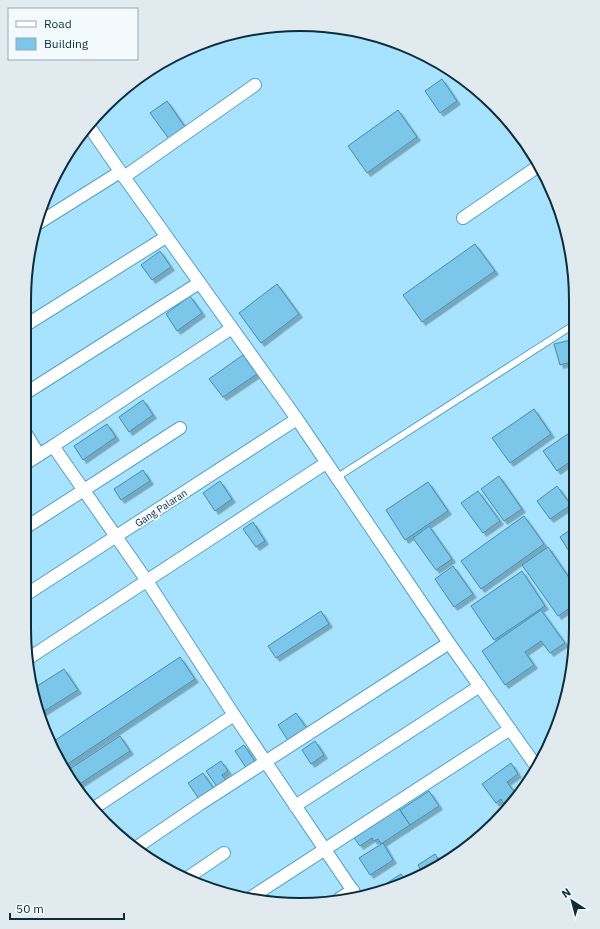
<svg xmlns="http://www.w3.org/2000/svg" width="600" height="929" viewBox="0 0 600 929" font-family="'IBM Plex Sans',sans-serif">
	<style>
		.building { fill: #7bc6e9; stroke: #428dae; filter: url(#shadow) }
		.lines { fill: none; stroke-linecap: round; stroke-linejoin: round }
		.lane-casing { stroke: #56a0c2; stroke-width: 8 }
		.street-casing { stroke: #56a0c2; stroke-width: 14 }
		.lane { stroke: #fff; stroke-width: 6 }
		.street { stroke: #fff; stroke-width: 12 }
		.labels { text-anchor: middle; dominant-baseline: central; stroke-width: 4; stroke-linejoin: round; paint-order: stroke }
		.street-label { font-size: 10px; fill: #0d2d3b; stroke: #f3fafe }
		.rim { fill: none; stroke: #0d2d3b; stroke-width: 2 }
	</style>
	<defs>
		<filter id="shadow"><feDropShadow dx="3.5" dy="3.5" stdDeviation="0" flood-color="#0004"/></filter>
	</defs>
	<rect width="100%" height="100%" fill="#a7e2fe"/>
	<!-- building -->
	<g class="building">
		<path d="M442,79L457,101L440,113L425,91Z"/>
		<path d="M167,101L185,127L169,139L150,113Z"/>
		<path d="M398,110L417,137L367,173L348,146Z"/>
		<path d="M475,244L495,271L422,322L403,295Z"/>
		<path d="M160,251L171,267L152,280L141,265Z"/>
		<path d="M277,284L299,314L261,343L239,313Z"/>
		<path d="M190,296L202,313L177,331L166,314Z"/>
		<path d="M575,339V361L560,365L554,344Z"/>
		<path d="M243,355L257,374L223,397L209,379Z"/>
		<path d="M143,400L153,415L129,432L119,417Z"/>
		<path d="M534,409L551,434L510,463L492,438Z"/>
		<path d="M107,424L116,437L83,460L74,446Z"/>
		<path d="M575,429V458L557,471L543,451Z"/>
		<path d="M143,470L150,481L121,500L114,489Z"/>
		<path d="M499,476L522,509L504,521L481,489Z"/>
		<path d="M220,481L232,499L215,511L203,493Z"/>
		<path d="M428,482L448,511L405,540L386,510Z"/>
		<path d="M557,486L571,505L550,519L537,501Z"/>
		<path d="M478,491L500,521L483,533L461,503Z"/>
		<path d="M524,516L544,544L481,589L461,561Z"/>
		<path d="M253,522L265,541L256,547L243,529Z"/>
		<path d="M429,526L452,559L436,570L413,538Z"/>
		<path d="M574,527V559L560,537Z"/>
		<path d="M548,547L574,585V605L558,616L522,565Z"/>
		<path d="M453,566L473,594L454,607L435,579Z"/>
		<path d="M522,571L545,606L494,640L471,606Z"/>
		<path d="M541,610L565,643L550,653L541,641L525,652L534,665L505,685L482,651Z"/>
		<path d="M321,611L329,624L276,658L268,646Z"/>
		<path d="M180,657L195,679L63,767L51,743Z"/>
		<path d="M64,669L78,690L38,715L34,688Z"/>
		<path d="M296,713L308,730L289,742L278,725Z"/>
		<path d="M120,736L130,751L75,787L71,783L65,772Z"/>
		<path d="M315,741L324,755L311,764L302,750Z"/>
		<path d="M244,745L256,763L247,769L235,751Z"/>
		<path d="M221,761L228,771L222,775L227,782L218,788L206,771Z"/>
		<path d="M511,763L518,774L507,782L517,796L504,805L501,799L496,803L482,784Z"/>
		<path d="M203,773L214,789L199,799L188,783Z"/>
		<path d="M429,791L439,806L410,825L400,810Z"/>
		<path d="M397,806L410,825L381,844L378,839L374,841L372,838L360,846L352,835Z"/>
		<path d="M383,843L393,860L370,875L359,858Z"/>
		<path d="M435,854L442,865L438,868L423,874L418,865Z"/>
		<path d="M401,874L406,881L378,893L376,890Z"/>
	</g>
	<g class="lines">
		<defs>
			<g id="lane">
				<path d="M336,478L575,324"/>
				<path d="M574,489L573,486L575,481"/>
			</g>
			<g id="street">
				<path d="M88,125L124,177L297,419L449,643L536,766"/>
				<path d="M124,177L255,85"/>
				<path d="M463,218L540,165"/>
				<path d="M37,224L120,172"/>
				<path d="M26,325L166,237"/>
				<path d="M26,393L199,283"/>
				<path d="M25,432L39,455L53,446L147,581L234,715L357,897"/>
				<path d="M53,446L232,328"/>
				<path d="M25,464L39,455"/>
				<path d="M25,528L180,428"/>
				<path d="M24,596L297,419"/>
				<path d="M29,658L326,463"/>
				<path d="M295,806L480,686"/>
				<path d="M94,808L234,715"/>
				<path d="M134,849L200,804L449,643"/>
				<path d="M187,878L224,853"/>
				<path d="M250,898L510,729"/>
				<path d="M339,899L353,890"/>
			</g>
		</defs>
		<!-- lane casing -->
		<use href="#lane" class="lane-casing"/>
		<!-- street casing -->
		<use href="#street" class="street-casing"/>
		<!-- lane -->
		<use href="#lane" class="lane"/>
		<!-- street -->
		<use href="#street" class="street"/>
	</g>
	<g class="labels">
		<!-- street labels -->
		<g class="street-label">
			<text transform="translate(161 508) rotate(-33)">Gang Palaran</text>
		</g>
	</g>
	<!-- crop -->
	<path d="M0 0H600V929H0ZM300 31H300A269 269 0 0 1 569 300V629A269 269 0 0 1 300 898H300A269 269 0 0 1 31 629V300A269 269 0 0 1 300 31Z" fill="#e1eaee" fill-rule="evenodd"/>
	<path class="rim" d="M300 31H300A269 269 0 0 1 569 300V629A269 269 0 0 1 300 898H300A269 269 0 0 1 31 629V300A269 269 0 0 1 300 31Z"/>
	<!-- legend -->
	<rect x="8" y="8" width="130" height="52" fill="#f3fafe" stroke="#97a8b0"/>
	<rect x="16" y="21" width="20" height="6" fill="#ffffff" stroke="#97a8b0"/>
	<text x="44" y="28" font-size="12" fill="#0d2d3b">Road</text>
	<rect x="16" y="38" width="20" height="12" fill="#7bc6e9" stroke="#97a8b0"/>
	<text x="44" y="48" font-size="12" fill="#0d2d3b">Building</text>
	<!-- north arrow -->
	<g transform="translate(572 901) rotate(324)" stroke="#f3fafe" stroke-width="3" paint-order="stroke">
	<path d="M0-3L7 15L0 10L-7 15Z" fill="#0d2d3b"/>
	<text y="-6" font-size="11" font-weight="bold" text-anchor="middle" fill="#0d2d3b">N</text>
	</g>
	<!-- scale -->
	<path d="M10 913v6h114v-6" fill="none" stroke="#0d2d3b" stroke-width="2"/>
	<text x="16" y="913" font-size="12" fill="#0d2d3b" stroke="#f3fafe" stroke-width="3" paint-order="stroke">50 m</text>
</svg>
